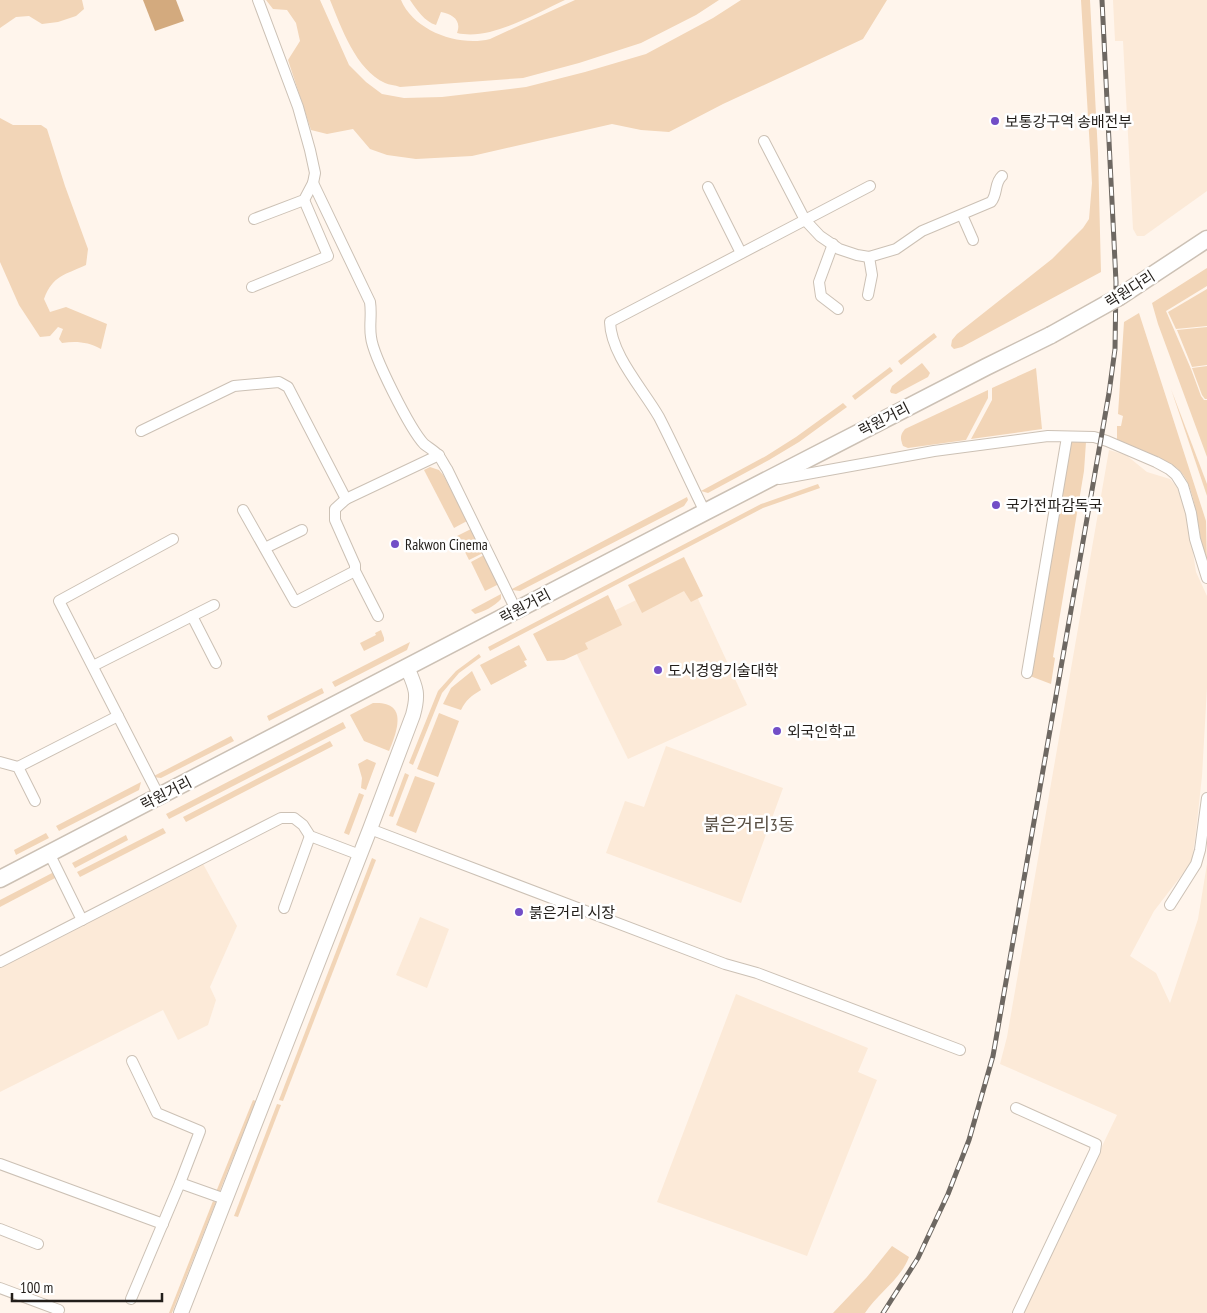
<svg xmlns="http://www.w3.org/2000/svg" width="1207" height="1313" viewBox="0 0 1207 1313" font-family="'PT Sans Narrow','Noto Sans KR',sans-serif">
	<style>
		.built { fill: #fcead8 }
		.green { fill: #f2d5b7 }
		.water { fill: #d3aa7e }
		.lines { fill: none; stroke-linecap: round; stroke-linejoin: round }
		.street-casing { stroke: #ccc1b5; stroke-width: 12 }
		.secondary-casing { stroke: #ccc1b5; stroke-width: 16 }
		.primary-casing { stroke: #ccc1b5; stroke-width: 19 }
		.street { stroke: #fff; stroke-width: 10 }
		.secondary { stroke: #fff; stroke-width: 14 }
		.primary { stroke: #fff; stroke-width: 16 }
		.rail-casing { stroke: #6e6862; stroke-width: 5 }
		.rail { stroke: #fff; stroke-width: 3; stroke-dasharray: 9; stroke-linecap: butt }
		.primary-bridge-casing { stroke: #ccc1b5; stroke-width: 19; stroke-linecap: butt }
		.primary-bridge { stroke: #fff; stroke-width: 16 }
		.poi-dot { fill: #724ec7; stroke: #fff; stroke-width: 2 }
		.labels { text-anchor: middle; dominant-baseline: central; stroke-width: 5; stroke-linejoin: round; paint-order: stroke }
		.poi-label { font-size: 15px; fill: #221e1a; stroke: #fff; text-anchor: start }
		.street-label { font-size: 15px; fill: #221e1a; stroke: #fff }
		.quarter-label { font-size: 18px; fill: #574e43; stroke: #fff }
	</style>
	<rect width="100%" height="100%" fill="#fff5ec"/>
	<!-- built -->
	<g class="built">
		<path d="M1113,0H1207V191L1144,236H1137L1133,229L1123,41H1115Z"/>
		<path d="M1109,450L1126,455L1147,472L1170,479L1177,487L1187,514L1196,572L1207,596V688L1202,776L1195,840L1191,863L1154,911L1130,956L1156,973L1170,1003L1198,919L1207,864V1313H1022L1117,1115L1000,1064L1007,1037Z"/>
		<path d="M687,575L747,705L628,759L567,634Z"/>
		<path d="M666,746L783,788L741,903L606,853L625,801L644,807Z"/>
		<path d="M202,862L237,926L210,987L216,1000L208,1025L178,1040L163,1010L0,1092V966Z"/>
		<path d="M420,917L449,929L427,988L396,975Z"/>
		<path d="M736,994L868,1048L858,1072L877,1080L807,1256L657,1202Z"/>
	</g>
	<!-- green -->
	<g class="green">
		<path d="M0,0H82L84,9L76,16L58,22L42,24L29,16L16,17L0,28Z"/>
		<path d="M266,0H320L349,65L366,82L382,94L404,98L442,97L526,87L585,72L646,54L713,18L741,0H887L863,39L723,104L669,132L641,130L612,124L472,156L416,159L387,155L370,149L353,129L327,134L311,130L288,60L300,41L296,23L287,10L273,9Z"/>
		<path d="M330,0H401C414,31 459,47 490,39L575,0H719L696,15L641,43L579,63L523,78L400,87C395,85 389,85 385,83C356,70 341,27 330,0Z"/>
		<path d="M410,0H565C534,14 491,41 457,33C462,20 452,14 441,12L436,25C425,22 416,9 410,0Z"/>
		<path d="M1081,0H1090L1098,153L1101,272L962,347L954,349L951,346L952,340L957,334L1052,259L1083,228L1089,219L1092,183Z"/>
		<path d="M0,118L13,125H41L47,129L65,186L88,249L86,265C65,275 53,275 44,299L50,312L66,307L107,324L101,349C88,342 77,341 62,343L59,339L63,329L58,327L50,336L40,337L19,305L0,262Z"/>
		<path d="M1207,268V286L1166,311L1191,369L1201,396L1204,400H1207V457L1158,324L1152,303Z"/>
		<path d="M1207,289V326L1176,329L1168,312Z"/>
		<path d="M1139,313L1206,521L1207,567C1198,542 1198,484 1177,468C1161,457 1135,449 1117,441V426H1121L1123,416L1118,414L1124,322Z"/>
		<path d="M1207,327V365L1192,367L1177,330Z"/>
		<path d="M934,333L937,337L901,365L898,361Z"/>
		<path d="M922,363L930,373L928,377L896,394L891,393L890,391L892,386Z"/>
		<path d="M1207,366V399H1205L1202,395L1192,368Z"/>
		<path d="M890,367L893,371L855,400L852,396Z"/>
		<path d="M1036,368L1042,429L971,439L992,400V388Z"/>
		<path d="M1171,389L1207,484V496Z"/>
		<path d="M988,390V398L966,440L908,448L903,446C900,438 900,435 905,429Z"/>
		<path d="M843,403L847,407L799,442L769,460L708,493L701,491L766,456L796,437Z"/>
		<path d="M1070,442H1086L1084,471L1053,657L1055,658L1051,684L1030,676Z"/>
		<path d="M430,467L439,470L444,476L467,521L454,528L424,470Z"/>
		<path d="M818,484L820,488L763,508L490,651L488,647L761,504Z"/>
		<path d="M687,497L688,500L684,506L520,591L512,590V589Z"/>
		<path d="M471,529L483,553L469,560L457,536Z"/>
		<path d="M484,555L499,584L485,591L471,562Z"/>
		<path d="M684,557L703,596L691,602L684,591L642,613L628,585Z"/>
		<path d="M501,594V599C495,606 483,612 475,614L471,610Z"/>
		<path d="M608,595L622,625L585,643L588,649L564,660L547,661L533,634Z"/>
		<path d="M381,630L384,638V641L364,651L360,643L376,635L375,633Z"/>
		<path d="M410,642L407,650L335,687L332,682Z"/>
		<path d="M519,645L527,660L524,661L527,666L491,685L480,665Z"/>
		<path d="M479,654L481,657L459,673L442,693L413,765L409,763L438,691L456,671Z"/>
		<path d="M472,671L481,690C471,696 466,700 461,710L443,704L451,688Z"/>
		<path d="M322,688L324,693L269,721L267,716Z"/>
		<path d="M373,703C409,701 397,731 389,751L364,741L350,715Z"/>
		<path d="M439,713L459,721L438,777L417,769Z"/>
		<path d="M343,722L346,728L169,819L166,814Z"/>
		<path d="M231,736L234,741L161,778L152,777Z"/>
		<path d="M330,741L333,746L186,822L183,817Z"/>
		<path d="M367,759L376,763L366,790L361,788L362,778L358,764Z"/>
		<path d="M405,773L409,775L393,817L389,816Z"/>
		<path d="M415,776L435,783L416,833L396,825Z"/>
		<path d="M141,782L139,790L59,831L56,826Z"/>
		<path d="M359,793L364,795L349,835L344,833Z"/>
		<path d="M163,828L166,833L80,877L77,872Z"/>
		<path d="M46,833L49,838L16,855L14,850Z"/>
		<path d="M126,835L128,840L75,868L72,863Z"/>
		<path d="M372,858L376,860L283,1101L279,1100Z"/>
		<path d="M54,872L57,877L0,907V900Z"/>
		<path d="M253,1100L256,1101L219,1193L216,1192Z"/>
		<path d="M277,1104L281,1105L238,1217L234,1216Z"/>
		<path d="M213,1201L216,1202L172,1313H169Z"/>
		<path d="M892,1246L909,1257C901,1279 878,1293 865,1313H833L867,1277Z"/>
	</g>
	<!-- water -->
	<path class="water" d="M143,0H176L184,21L155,31Z"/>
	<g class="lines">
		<defs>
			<g id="street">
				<path d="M764,141L805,220L820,236L839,249L857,255L869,257L896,249L922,231L991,202C998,194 994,183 1002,176"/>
				<path d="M313,183L370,302C372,315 369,325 371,337C373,356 410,429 424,444C429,448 435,451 439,456C442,460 444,465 447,469L516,610"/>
				<path d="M708,187L741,253"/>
				<path d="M962,215L973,240"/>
				<path d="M254,219L304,200L313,183L315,173L310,150L298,107L258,0"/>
				<path d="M833,244L819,282L821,296L838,309"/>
				<path d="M252,287L328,256L304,200"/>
				<path d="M868,295L872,275L869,257"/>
				<path d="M141,431L234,386L279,382L288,387L346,499L439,455"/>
				<path d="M779,479L934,451L1048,436L1094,437L1107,441L1156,462L1169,469L1176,475L1183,486L1191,513L1195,539L1207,578"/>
				<path d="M346,499L335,509V520L355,565V571L378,616"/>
				<path d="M243,510L295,602L355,571"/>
				<path d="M705,512C689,480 675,448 659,417C643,389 611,355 610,322L870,186"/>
				<path d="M265,548L302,530"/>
				<path d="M192,616L216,663"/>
				<path d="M93,666L214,605"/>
				<path d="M1027,673L1067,437"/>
				<path d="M0,762L18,767L35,801"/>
				<path d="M18,767L118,716"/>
				<path d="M159,796L59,601L173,539"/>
				<path d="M370,829L725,964L757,973L960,1050"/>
				<path d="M49,853L82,920"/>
				<path d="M1170,905L1196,864L1200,850L1207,798"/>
				<path d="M284,908L310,836"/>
				<path d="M0,962L281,818H294L303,825L310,836L360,855"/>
				<path d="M132,1061L157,1113L200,1131L180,1183"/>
				<path d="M1016,1108L1096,1144L1095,1151L1018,1313"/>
				<path d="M0,1164L163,1224"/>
				<path d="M0,1229L38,1244"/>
				<path d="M0,1288L59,1310"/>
				<path d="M131,1299L180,1183L225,1199"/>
			</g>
			<path id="secondary" d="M181,1313L370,829L413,715C419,693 416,688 407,667"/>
			<g id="primary">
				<path d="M1119,297L1207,239"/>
				<path d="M0,879L705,512L986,367L1051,335"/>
			</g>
		</defs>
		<!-- street casing -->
		<use href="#street" class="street-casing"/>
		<!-- secondary casing -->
		<use href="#secondary" class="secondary-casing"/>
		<!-- primary casing -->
		<use href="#primary" class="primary-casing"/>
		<!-- street -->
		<use href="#street" class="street"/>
		<!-- secondary -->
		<use href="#secondary" class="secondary"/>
		<!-- primary -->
		<use href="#primary" class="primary"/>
		<defs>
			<path id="rail" d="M883,1313L918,1258L948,1194L969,1140L993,1056L1109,393L1115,349L1116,282L1102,0"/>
		</defs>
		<!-- rail casing -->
		<use href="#rail" class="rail-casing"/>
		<!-- rail -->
		<use href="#rail" class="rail"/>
		<defs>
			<path id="primary-bridge" d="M1051,335L1119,297"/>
		</defs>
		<!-- primary-bridge casing -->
		<use href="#primary-bridge" class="primary-bridge-casing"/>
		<!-- primary-bridge -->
		<use href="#primary-bridge" class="primary-bridge"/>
	</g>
	<!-- markers -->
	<g class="poi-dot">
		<circle cx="995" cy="121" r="5"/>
		<circle cx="996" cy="505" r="5"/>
		<circle cx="395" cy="544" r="5"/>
		<circle cx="658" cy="670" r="5"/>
		<circle cx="777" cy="731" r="5"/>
		<circle cx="519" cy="912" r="5"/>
	</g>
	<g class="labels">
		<!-- poi labels -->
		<g class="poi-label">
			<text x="1005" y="121">보통강구역 송배전부</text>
			<text x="1006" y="505">국가전파감독국</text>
			<text x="405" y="544">Rakwon Cinema</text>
			<text x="668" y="670">도시경영기술대학</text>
			<text x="787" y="731">외국인학교</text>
			<text x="529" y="912">붉은거리 시장</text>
		</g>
		<!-- street labels -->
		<g class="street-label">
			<text transform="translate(1130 289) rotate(-32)">락원다리</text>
			<text transform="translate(884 419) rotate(-27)">락원거리</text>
			<text transform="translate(525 606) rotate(-28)">락원거리</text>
			<text transform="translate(166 793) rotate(-27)">락원거리</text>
		</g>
		<!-- quarter labels -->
		<g class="quarter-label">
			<text x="749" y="824">붉은거리3동</text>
		</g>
	</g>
	<!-- scale -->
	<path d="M12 1293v8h150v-8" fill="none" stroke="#221e1a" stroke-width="2.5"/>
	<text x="20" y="1293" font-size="15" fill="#221e1a" stroke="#ffffff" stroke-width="4" paint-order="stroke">100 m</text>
</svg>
